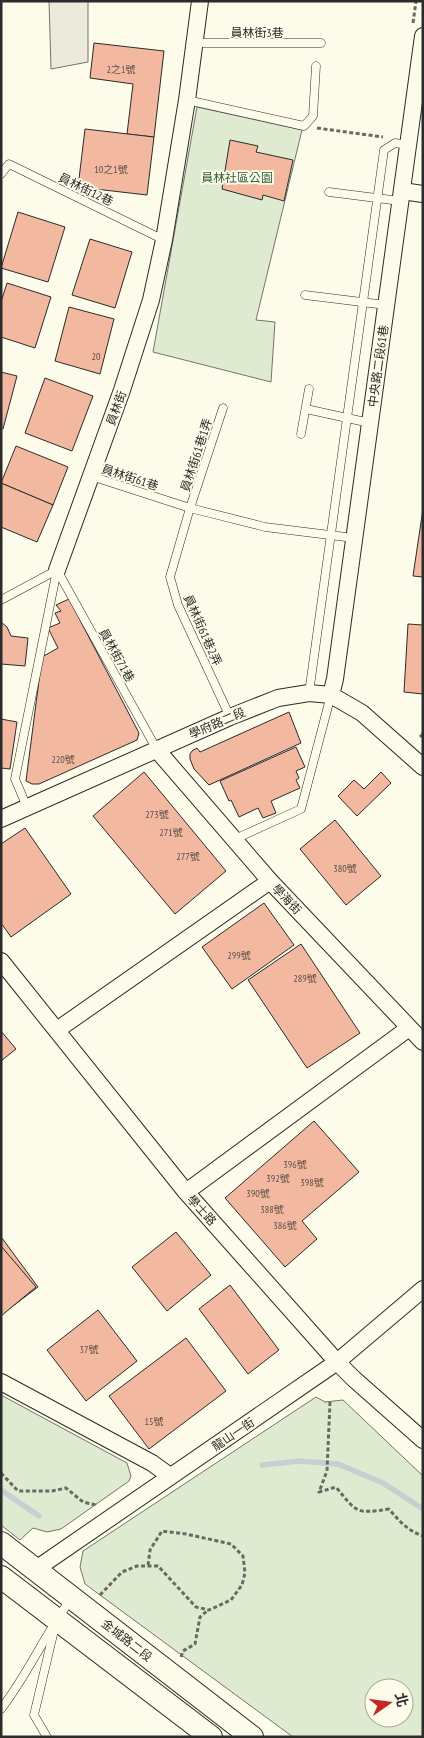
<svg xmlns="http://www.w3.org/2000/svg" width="424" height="1738" viewBox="0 0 424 1738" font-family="'PT Sans Narrow','Noto Sans TC',sans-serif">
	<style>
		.green { fill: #deebd1; stroke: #74746e; fill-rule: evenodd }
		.parking { fill: #eceadb; stroke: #74746e }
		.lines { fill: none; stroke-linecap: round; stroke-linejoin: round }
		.stream { stroke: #c7d0d0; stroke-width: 5.5 }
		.building { fill: #f2b8a0; stroke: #2b2b2b }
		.service-casing { stroke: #2b2b2b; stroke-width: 9 }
		.minor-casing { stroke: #2b2b2b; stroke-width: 18 }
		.secondary-casing { stroke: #2b2b2b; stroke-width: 24 }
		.path { stroke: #6a6964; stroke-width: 3; stroke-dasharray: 4 2.5; stroke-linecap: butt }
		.service { stroke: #fdfbea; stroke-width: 8 }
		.minor { stroke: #fdfbea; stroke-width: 16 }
		.secondary { stroke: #fdfbea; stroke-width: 22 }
		.labels { text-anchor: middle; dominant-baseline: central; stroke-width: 4; stroke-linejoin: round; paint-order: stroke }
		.number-label { font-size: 10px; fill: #5d4e48 }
		.street-label { font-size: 12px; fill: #2b2b2b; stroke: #fdfbea }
		.park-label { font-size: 12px; fill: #34623c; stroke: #fdfbea }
	</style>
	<rect width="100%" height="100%" fill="#fdfbea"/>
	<!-- green -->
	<g class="green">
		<path d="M197,107L302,130L256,320L275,322L271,382L153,352Z"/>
		<path d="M1,1395L127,1463L131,1476L129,1481L61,1529L47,1532L33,1528L20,1540L1,1525Z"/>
		<path d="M316,1397L325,1402L343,1400L423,1476V1737H293L85,1584L80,1567L83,1551ZM374,1688H404V1718H374Z"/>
	</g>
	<!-- parking -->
	<path class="parking" d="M49,1H88V62L51,69Z"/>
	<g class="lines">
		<!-- stream -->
		<g class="stream">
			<path d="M262,1465L299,1461L338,1464L383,1483L423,1509"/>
			<path d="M1,1490L39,1516"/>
		</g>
	</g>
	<!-- building -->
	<g class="building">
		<path d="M94,43L164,51L154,137L127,134L133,84L90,78Z"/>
		<path d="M85,129L154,137L147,195L78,187Z"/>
		<path d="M230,140L258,146L256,152L293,160L284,201L263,195L262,200L222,189Z"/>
		<path d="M18,212L65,227L48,282L1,268Z"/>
		<path d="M90,239L132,252L115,308L72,295Z"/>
		<path d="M7,283L51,297L35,348L1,337V302Z"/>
		<path d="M69,307L114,319L100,374L55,361Z"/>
		<path d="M1,372L17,376L3,429L1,428Z"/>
		<path d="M45,378L93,396L72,451L25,433Z"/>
		<path d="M16,446L68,467L53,505L1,483Z"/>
		<path d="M1,483L53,505L37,542L1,527Z"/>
		<path d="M423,509V577L413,576Z"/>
		<path d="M69,599L139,733L137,740L39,784H32L26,781L42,657L58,648L48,628L60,623L55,613L61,611L56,605Z"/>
		<path d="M1,622L7,627L11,636L28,638L25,666L1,664Z"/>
		<path d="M408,624L423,625V694L404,692Z"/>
		<path d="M289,712L301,743L209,785L194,769L190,759V754L192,751L197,748L200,752Z"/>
		<path d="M1,719L17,722L10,769L1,768Z"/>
		<path d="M296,747L305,767L296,771L299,778L296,780L300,788L271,801L276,813L263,818L258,808L239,817L231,800L229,801L220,781Z"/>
		<path d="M144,772L226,871L175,914L93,816Z"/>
		<path d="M381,772L391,783L357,816L338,796L354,780L364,789Z"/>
		<path d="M335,820L381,876L346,905L300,849Z"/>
		<path d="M25,828L71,894L11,937L1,923V844Z"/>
		<path d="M264,903L294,945L232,989L202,947Z"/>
		<path d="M301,944L360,1033L307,1068L248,980Z"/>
		<path d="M1,1031L16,1049L1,1061Z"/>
		<path d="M314,1121L359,1172L302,1221L317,1239L285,1267L225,1198Z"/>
		<path d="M176,1232L211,1275L167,1311L132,1267Z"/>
		<path d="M2,1238L38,1287L1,1315V1239Z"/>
		<path d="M1,1246L36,1287L1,1316Z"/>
		<path d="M230,1285L279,1350L248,1374L199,1309Z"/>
		<path d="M98,1310L137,1361L86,1401L47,1350Z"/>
		<path d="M186,1338L226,1391L149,1449L109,1396Z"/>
	</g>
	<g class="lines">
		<defs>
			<g id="service">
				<path d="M194,43H321"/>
				<path d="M187,100L304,126L313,116L316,66"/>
				<path d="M1,174L9,164L164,240"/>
				<path d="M329,192L400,201"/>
				<path d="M305,295L386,305"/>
				<path d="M306,409L370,423"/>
				<path d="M301,434L309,389"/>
				<path d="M91,476L190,508L223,408"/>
				<path d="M57,570L157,750"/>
				<path d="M1,600L57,570"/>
				<path d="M309,693L384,150L395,143L408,145"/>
				<path d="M230,717L178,605L170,577L190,508L265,527L354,538"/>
				<path d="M27,807L15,779L57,570"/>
				<path d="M233,840L301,809L331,695"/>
				<path d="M1,1709C28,1674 45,1634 71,1599"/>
				<path d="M47,1737L34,1715L55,1626"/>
			</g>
			<g id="minor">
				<path d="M402,191L423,194"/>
				<path d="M57,570L122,390L151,300L164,240L187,100L200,1"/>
				<path d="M331,695L335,679L423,36"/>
				<path d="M157,750L270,881L423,1042"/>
				<path d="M1,819L230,717L278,698L309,693L331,695L362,713L423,767"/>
				<path d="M1,961L186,1192L337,1362L354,1379L423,1440"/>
				<path d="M57,1030L270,881"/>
				<path d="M186,1192L409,1028"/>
				<path d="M1,1382L152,1463L170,1476"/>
				<path d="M36,1569L337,1362L423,1289"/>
			</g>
			<g id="secondary">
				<path d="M1,1543L252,1737"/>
				<path d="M1,1577L211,1737"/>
			</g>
		</defs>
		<!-- service casing -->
		<use href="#service" class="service-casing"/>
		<!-- minor casing -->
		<use href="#minor" class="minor-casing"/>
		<!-- secondary casing -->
		<use href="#secondary" class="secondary-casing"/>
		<!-- path -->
		<g class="path">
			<path d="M413,23L416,1"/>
			<path d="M317,128L383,137"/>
			<path d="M420,737L423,734"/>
			<path d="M330,1402L327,1471L319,1492L336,1487C357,1513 356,1514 389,1509C399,1521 408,1531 423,1536"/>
			<path d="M1,1473L18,1491H52L66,1488L83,1502L96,1505"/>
			<path d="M100,1595L122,1572L137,1566H158L196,1607L209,1610L231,1600L242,1585L245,1573L243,1556L231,1544L186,1534L162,1531L150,1550L148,1566"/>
			<path d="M181,1657L183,1651L195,1644L200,1617L208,1610"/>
		</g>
		<!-- service -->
		<use href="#service" class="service"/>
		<!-- minor -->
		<use href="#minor" class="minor"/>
		<!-- secondary -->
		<use href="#secondary" class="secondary"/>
	</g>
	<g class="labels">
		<!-- number labels -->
		<g class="number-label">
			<text x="121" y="69">2之1號</text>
			<text x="111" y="169">10之1號</text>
			<text x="96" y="356">20</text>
			<text x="63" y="759">220號</text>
			<text x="157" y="814">273號</text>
			<text x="171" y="832">271號</text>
			<text x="188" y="856">277號</text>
			<text x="345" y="868">380號</text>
			<text x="239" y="955">299號</text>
			<text x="305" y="978">289號</text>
			<text x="295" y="1164">396號</text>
			<text x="278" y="1178">392號</text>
			<text x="312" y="1182">398號</text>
			<text x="258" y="1193">390號</text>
			<text x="272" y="1209">388號</text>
			<text x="285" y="1225">386號</text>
			<text x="89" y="1349">37號</text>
			<text x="154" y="1421">15號</text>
		</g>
		<!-- street labels -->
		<g class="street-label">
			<text x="257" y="32">員林街3巷</text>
			<text transform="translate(86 189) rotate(26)">員林街12巷</text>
			<text transform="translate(378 366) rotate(-82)">中央路二段61巷</text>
			<text transform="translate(116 408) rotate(-70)">員林街</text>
			<text transform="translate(196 455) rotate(-72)">員林街61巷1弄</text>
			<text transform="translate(130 477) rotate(18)">員林街61巷</text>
			<text transform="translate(203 630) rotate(66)">員林街61巷2弄</text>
			<text transform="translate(117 655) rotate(61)">員林街71巷</text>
			<text transform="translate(217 723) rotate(-23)">學府路二段</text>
			<text transform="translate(287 899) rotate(46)">學海街</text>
			<text transform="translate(202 1210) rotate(48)">學士路</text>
			<text transform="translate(233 1434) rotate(-34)">龍山一街</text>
			<text transform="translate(127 1640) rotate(38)">金城路二段</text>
		</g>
		<!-- park labels -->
		<g class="park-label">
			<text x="237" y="177">員林社區公園</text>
		</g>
	</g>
	<!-- border -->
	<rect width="424" height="1738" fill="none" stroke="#2b2b2b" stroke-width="5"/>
	<!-- north arrow -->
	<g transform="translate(389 1703) rotate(76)"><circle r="24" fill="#fdfbea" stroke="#a9a89e"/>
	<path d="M0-4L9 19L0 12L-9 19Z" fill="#c62828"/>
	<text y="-8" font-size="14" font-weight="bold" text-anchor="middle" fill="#2b2b2b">北</text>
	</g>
</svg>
